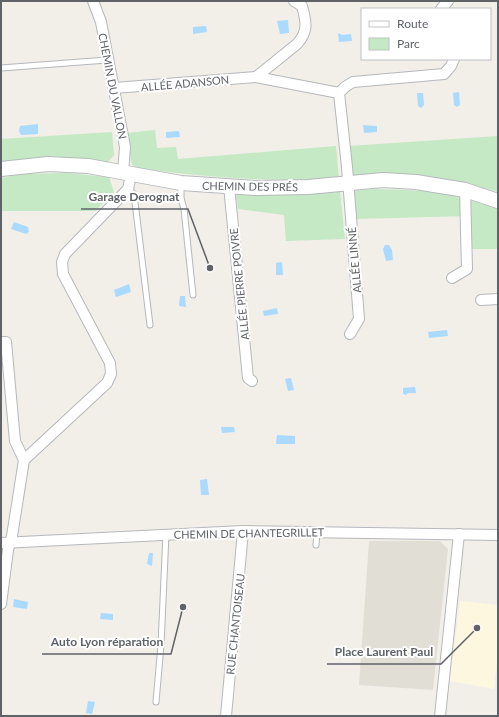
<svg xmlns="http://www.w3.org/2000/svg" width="499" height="717" viewBox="0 0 499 717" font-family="Lato,sans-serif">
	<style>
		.commercial { fill: #fef7e0 }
		.education { fill: #e1ded6 }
		.green { fill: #c5e8c5 }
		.water { fill: #aadaff }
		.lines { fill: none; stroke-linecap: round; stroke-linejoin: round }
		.lane-casing { stroke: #b5b8bc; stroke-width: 7 }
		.street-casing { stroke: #b5b8bc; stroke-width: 12 }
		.secondary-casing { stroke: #b6babf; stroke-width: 16 }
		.lane { stroke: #fff; stroke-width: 5 }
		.street { stroke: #fff; stroke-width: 10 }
		.secondary { stroke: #fff; stroke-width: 14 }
		.labels { text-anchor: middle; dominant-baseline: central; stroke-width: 4; stroke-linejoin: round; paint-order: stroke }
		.street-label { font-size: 11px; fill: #5f6368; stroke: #fff }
		.leader { fill: none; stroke: #5f6368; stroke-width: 1.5 }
		.callout-dot { fill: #5f6368; stroke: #fff; stroke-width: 1.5 }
		.callout-label { font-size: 12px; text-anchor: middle; font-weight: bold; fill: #5f6368; stroke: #fff; stroke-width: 4; stroke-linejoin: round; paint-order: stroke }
	</style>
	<rect width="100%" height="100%" fill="#f1efe8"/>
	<!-- commercial -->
	<path class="commercial" d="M460,601L498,605V651L494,689L450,681Z"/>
	<!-- education -->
	<path class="education" d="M369,541H440L448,549L433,690L359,685Z"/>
	<!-- green -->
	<g class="green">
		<path d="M155,130L157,148L176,147L178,159L336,146L339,178C272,183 207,177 141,169L132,165L126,133Z"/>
		<path d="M112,132L114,155L107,163L54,156L1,163V139Z"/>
		<path d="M498,136V192C445,176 407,174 352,176L349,146Z"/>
		<path d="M66,173L109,177L114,192L95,211H1V178L22,174Z"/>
		<path d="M376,189L406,190L438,192L498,208V249H472L470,216L354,219L352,191Z"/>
		<path d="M340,191L345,239L286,241L284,215L238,209L236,195Z"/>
	</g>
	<!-- water -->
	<g class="water">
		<path d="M288,20L289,33L280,34L277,21Z"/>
		<path d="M206,26L207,32L193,34V27Z"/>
		<path d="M338,33L342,35L351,34L352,41L339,42Z"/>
		<path d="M459,92L460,105L457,107L454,105L453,93Z"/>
		<path d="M417,93H423L424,105L421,108L418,106Z"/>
		<path d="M38,124V134L21,135L19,131L20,126Z"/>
		<path d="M363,125L377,126V132L364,133Z"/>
		<path d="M179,131L180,137L166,138V132Z"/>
		<path d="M14,222L28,227L29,232L26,234L11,229Z"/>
		<path d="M385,245H389L392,250L393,260L386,261L383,249Z"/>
		<path d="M282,262L283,275H276V263Z"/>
		<path d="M129,284L131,292L116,297L114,290Z"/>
		<path d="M180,296H185L186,307L179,306Z"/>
		<path d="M277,308L278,314L264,316L263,311Z"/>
		<path d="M447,330L448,336L429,338L428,332Z"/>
		<path d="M291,378L294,390L288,391L285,379Z"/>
		<path d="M415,387L416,393H408L406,395L403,394V388Z"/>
		<path d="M234,427L235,432L222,433L221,427Z"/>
		<path d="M277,435L295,436V444H276Z"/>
		<path d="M207,479L209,495H201L200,480Z"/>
		<path d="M149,553H153L152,566L147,564Z"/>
		<path d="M14,599L28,602L27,609L13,607Z"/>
		<path d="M101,613L113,614V620L100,619Z"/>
		<path d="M88,701L95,702L92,714L86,713Z"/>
	</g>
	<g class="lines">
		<defs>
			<g id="lane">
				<path d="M1,68L107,60"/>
				<path d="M181,185V198L184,209L193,295"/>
				<path d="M128,189L134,194L150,325"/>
				<path d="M316,545L317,532"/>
				<path d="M156,702L161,645L166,534"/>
			</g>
			<g id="street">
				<path d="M93,1L101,22L125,147L123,173"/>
				<path d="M441,9L448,1"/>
				<path d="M256,77L297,44C309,31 306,21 302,6L294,1"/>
				<path d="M114,88L256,77L339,93"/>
				<path d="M229,186L248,378L252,381"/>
				<path d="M452,278L467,269L465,190"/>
				<path d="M481,300L498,299"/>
				<path d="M350,334L359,319L347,167L339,93L345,87L353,82L444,74L451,66L454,59"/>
				<path d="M1,342H6L15,441L24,460"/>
				<path d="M1,543L243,531L498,535"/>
				<path d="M1,604L8,550L12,536L24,460L107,383L111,374L110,363L63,274L62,262L65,254L128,189L131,175"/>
				<path d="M226,716L243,531"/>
				<path d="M440,716L459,534"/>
			</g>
			<path id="secondary" d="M1,169L48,164L88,166L181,183L255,188L308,187L383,180L416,182L465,190L498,201"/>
		</defs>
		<!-- lane casing -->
		<use href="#lane" class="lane-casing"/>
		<!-- street casing -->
		<use href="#street" class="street-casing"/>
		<!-- secondary casing -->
		<use href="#secondary" class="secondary-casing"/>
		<!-- lane -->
		<use href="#lane" class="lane"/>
		<!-- street -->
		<use href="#street" class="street"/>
		<!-- secondary -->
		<use href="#secondary" class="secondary"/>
	</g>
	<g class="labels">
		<!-- street labels -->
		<g class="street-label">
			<text transform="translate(185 83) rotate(-5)">ALLÉE ADANSON</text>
			<text transform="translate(113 86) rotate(79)">CHEMIN DU VALLON</text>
			<text transform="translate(250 186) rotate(1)">CHEMIN DES PRÉS</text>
			<text transform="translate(354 260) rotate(-95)">ALLÉE LINNÉ</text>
			<text transform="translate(239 284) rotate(-96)">ALLÉE PIERRE POIVRE</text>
			<text transform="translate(249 533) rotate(-1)">CHEMIN DE CHANTEGRILLET</text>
			<text transform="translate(235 624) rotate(-84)">RUE CHANTOISEAU</text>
		</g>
	</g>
	<!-- callouts -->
	<path class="leader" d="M210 268L188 209H81M183 607L171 654H42M477 628L441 664H327"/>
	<g class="callout-dot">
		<circle cx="210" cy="268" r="4"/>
		<circle cx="183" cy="607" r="4"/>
		<circle cx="477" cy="628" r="4"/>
	</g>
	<g class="callout-label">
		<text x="134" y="201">Garage Derognat</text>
		<text x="107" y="646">Auto Lyon réparation</text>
		<text x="384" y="656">Place Laurent Paul</text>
	</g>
	<!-- border -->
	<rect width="499" height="717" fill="none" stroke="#5f6368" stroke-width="4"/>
	<!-- legend -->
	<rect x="361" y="8" width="130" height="52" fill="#ffffff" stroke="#bfc1c3"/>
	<rect x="369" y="21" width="20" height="6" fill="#ffffff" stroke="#bfc1c3"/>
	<text x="397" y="28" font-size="12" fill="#5f6368">Route</text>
	<rect x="369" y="38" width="20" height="12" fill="#c5e8c5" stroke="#bfc1c3"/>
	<text x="397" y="48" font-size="12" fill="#5f6368">Parc</text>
</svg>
